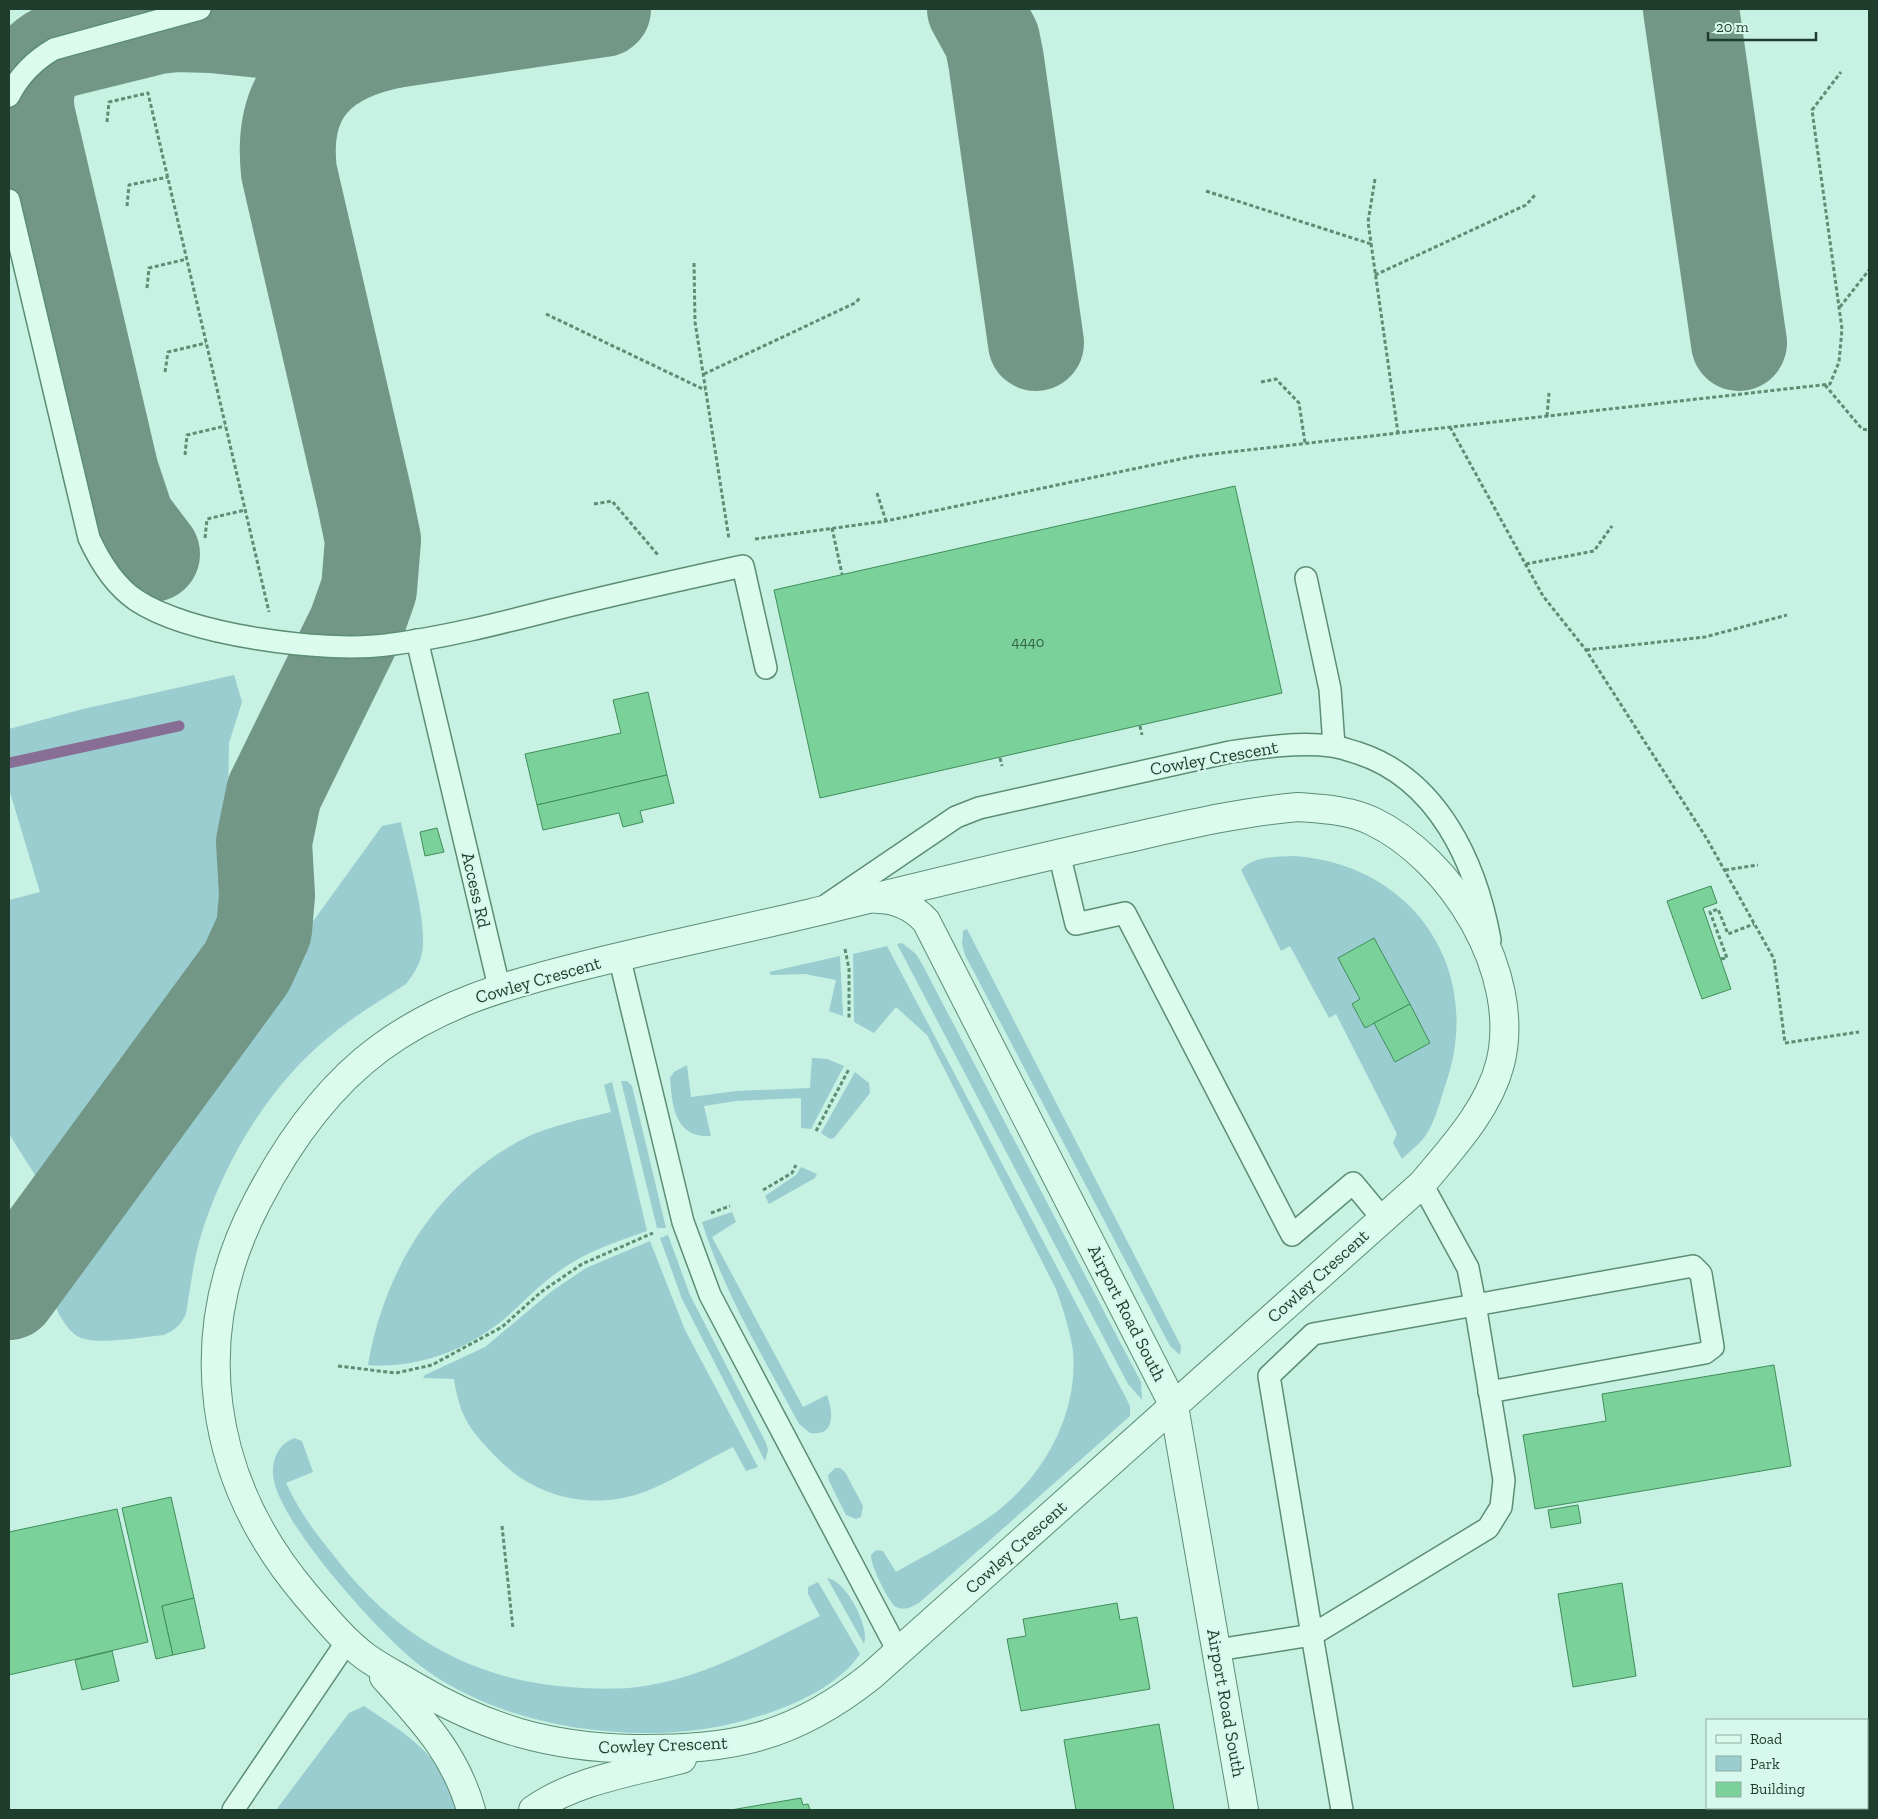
<svg xmlns="http://www.w3.org/2000/svg" width="1878" height="1819" viewBox="0 0 1878 1819" font-family="'Zilla Slab',serif">
	<style>
		.green { fill: #9acdd0 }
		.lines { fill: none; stroke-linecap: round; stroke-linejoin: round }
		.stream { stroke: #886e94; stroke-width: 11 }
		.taxiway { stroke: #739787; stroke-width: 96 }
		.building { fill: #7bd19a; stroke: #3f8e5a }
		.lane-casing { stroke: #5b8e73; stroke-width: 24 }
		.street-casing { stroke: #5b8e73; stroke-width: 30 }
		.path { stroke: #5b8e73; stroke-width: 3; stroke-dasharray: 4 2.5; stroke-linecap: butt }
		.lane { stroke: #dbfbef; stroke-width: 21 }
		.street { stroke: #dbfbef; stroke-width: 28 }
		.labels { text-anchor: middle; dominant-baseline: central; stroke-width: 4.5; stroke-linejoin: round; paint-order: stroke }
		.number-label { font-size: 15px; fill: #366248 }
		.street-label { font-size: 18px; fill: #1f3d2c; stroke: #d7f8ec }
	</style>
	<rect width="100%" height="100%" fill="#c7f1e2"/>
	<!-- green -->
	<g class="green">
		<path d="M234,675L242,702L229,743L228,796L247,944L47,1194L9,1134V900L40,892L9,789V729L83,709Z"/>
		<path d="M401,822C407,853 430,928 421,957C418,968 412,976 406,984C380,1001 354,1016 330,1036C268,1086 221,1166 199,1242C193,1265 190,1290 186,1314C181,1325 175,1330 164,1335C141,1337 102,1345 81,1338C73,1335 66,1326 62,1319C51,1302 53,1289 60,1271L382,826Z"/>
		<path d="M1294,856C1414,864 1486,971 1445,1086C1440,1101 1435,1122 1426,1135C1420,1144 1409,1152 1402,1159L1393,1143L1397,1134L1336,1014L1329,1018L1290,946L1281,951L1241,870C1253,856 1276,857 1294,856Z"/>
		<path d="M967,929L1181,1346L1180,1355L1170,1346L965,955L962,944L963,931Z"/>
		<path d="M902,943L916,954L921,962L1141,1382L1142,1400L1128,1384L897,944Z"/>
		<path d="M887,946L1124,1394L1130,1406V1416L919,1603C912,1607 904,1611 896,1607C888,1602 870,1564 871,1555L876,1550L883,1551L896,1572C926,1555 957,1539 985,1520C1039,1484 1079,1418 1073,1351C1070,1330 1063,1309 1056,1289L927,1035L896,1007L874,1033L854,1022L853,954Z"/>
		<path d="M840,956L843,1016L829,1011L836,980L805,974L771,975L769,972Z"/>
		<path d="M812,1058L827,1059L844,1066L811,1129L801,1128V1098L736,1101L704,1106L711,1136C675,1138 672,1107 670,1078L674,1072L687,1065L691,1097L736,1091L810,1088Z"/>
		<path d="M855,1072L869,1083L870,1093L834,1138L830,1139L821,1133Z"/>
		<path d="M621,1081H627L632,1086L666,1228H657Z"/>
		<path d="M612,1082L647,1231C622,1240 596,1248 573,1262C549,1276 529,1296 509,1315C470,1349 419,1369 368,1365C384,1270 438,1181 527,1137C553,1125 583,1119 611,1112L604,1085Z"/>
		<path d="M801,1167L817,1174L815,1178L769,1204L765,1196L796,1175Z"/>
		<path d="M732,1212L736,1222L712,1237L803,1407L827,1395C833,1411 836,1437 810,1433L799,1424C764,1358 724,1293 702,1222Z"/>
		<path d="M668,1235L690,1295L766,1443L768,1450L765,1461L682,1299L660,1238Z"/>
		<path d="M650,1241L685,1330L758,1467L746,1471L733,1447C704,1461 676,1479 647,1491C595,1511 538,1499 499,1460C471,1431 460,1419 454,1379L423,1378L425,1375L485,1347L552,1291L586,1268Z"/>
		<path d="M294,1438L302,1441L313,1472L286,1483C298,1509 313,1530 331,1552C392,1633 467,1679 569,1687C594,1689 620,1690 645,1686C708,1676 763,1644 820,1616L808,1594V1587L818,1582L860,1654C836,1689 786,1709 746,1720C663,1744 553,1734 475,1698C453,1688 431,1675 413,1660C376,1629 277,1521 273,1475C272,1458 279,1444 294,1438Z"/>
		<path d="M835,1468H840L845,1472L863,1506L861,1517L856,1519L846,1515L829,1481L828,1475Z"/>
		<path d="M827,1578C846,1580 870,1627 864,1644Z"/>
		<path d="M364,1706C405,1733 447,1758 456,1810H276L349,1713Z"/>
	</g>
	<g class="lines">
		<!-- stream -->
		<path class="stream" d="M9,763L179,726"/>
		<!-- taxiway -->
		<g class="taxiway">
			<path d="M975,9L992,40L996,60L1036,343"/>
			<path d="M1691,9L1739,343"/>
			<path d="M152,554L127,521L111,473L27,114C23,86 31,64 57,51L158,26L176,24L212,25L370,41L394,40L603,9"/>
			<path d="M9,1292L247,967L264,930L267,895L264,842L274,793L356,626L369,589L373,540L365,501L289,172C280,93 320,55 394,40"/>
		</g>
	</g>
	<!-- building -->
	<g class="building">
		<path d="M1235,486L1282,693L820,798L774,590Z"/>
		<path d="M648,692L667,775L537,805L525,754L621,733L613,700Z"/>
		<path d="M667,775L674,803L640,811L643,822L623,827L619,813L543,830L537,805Z"/>
		<path d="M437,828L444,852L425,856L420,832Z"/>
		<path d="M1711,886L1717,903L1703,908L1731,989L1702,999L1667,901Z"/>
		<path d="M1374,938L1410,1004L1365,1028L1352,1004L1360,999L1338,958Z"/>
		<path d="M1410,1004L1430,1043L1395,1062L1374,1023Z"/>
		<path d="M1774,1365L1791,1466L1535,1509L1523,1435L1606,1421L1602,1394Z"/>
		<path d="M171,1497L194,1598L162,1606L173,1655L156,1659L122,1508Z"/>
		<path d="M1578,1505L1581,1523L1551,1528L1548,1510Z"/>
		<path d="M117,1509L148,1642L9,1675V1532Z"/>
		<path d="M1622,1583L1636,1676L1573,1687L1558,1594Z"/>
		<path d="M194,1598L205,1648L173,1655L162,1606Z"/>
		<path d="M1117,1603L1120,1620L1137,1617L1150,1689L1021,1711L1007,1639L1026,1636L1023,1619Z"/>
		<path d="M112,1651L119,1681L82,1690L75,1660Z"/>
		<path d="M1159,1724L1174,1810H1076L1064,1740Z"/>
		<path d="M801,1798L803,1805L808,1804L810,1810H731Z"/>
	</g>
	<g class="lines">
		<defs>
			<g id="lane">
				<path d="M9,96C19,76 35,60 54,49L200,9"/>
				<path d="M9,200L89,538C100,562 114,585 136,600C188,635 324,653 386,645C442,638 497,624 552,610C615,594 679,580 743,566L766,668"/>
				<path d="M1306,578L1330,689L1334,746"/>
				<path d="M417,640L499,987"/>
				<path d="M1059,853L1076,924L1125,913L1292,1235L1353,1183L1382,1218"/>
				<path d="M828,904L956,817L979,808L1230,752C1264,747 1298,742 1332,746C1341,747 1350,751 1358,753C1438,779 1476,863 1490,940"/>
				<path d="M619,956L683,1222L710,1295L898,1651"/>
				<path d="M1422,1184L1468,1268L1475,1304L1504,1480L1501,1507L1488,1528L1312,1635L1269,1376L1313,1334L1693,1266L1701,1274L1713,1347L1705,1353L1489,1392"/>
				<path d="M1217,1650L1312,1635L1342,1810"/>
				<path d="M233,1810L348,1640"/>
			</g>
			<g id="street">
				<path d="M1298,807C1323,809 1349,810 1372,821C1452,859 1523,974 1500,1064C1488,1110 1452,1148 1422,1184L871,1676C793,1738 733,1750 634,1749C549,1747 487,1729 414,1686C398,1676 381,1668 366,1657C343,1640 323,1615 305,1594C208,1479 187,1336 257,1202C287,1144 327,1087 380,1048C440,1004 503,986 574,968C652,948 732,932 811,913C915,888 1019,862 1124,839C1182,826 1239,812 1298,807Z"/>
				<path d="M877,899C897,899 913,907 926,921L1174,1406L1244,1810"/>
				<path d="M384,1677C422,1720 455,1753 471,1810"/>
				<path d="M533,1810C575,1780 633,1772 682,1759"/>
			</g>
		</defs>
		<!-- lane casing -->
		<use href="#lane" class="lane-casing"/>
		<!-- street casing -->
		<use href="#street" class="street-casing"/>
		<!-- path -->
		<g class="path">
			<path d="M107,122L109,102L148,93L269,612"/>
			<path d="M1375,179L1368,222L1398,433"/>
			<path d="M1206,191L1371,244"/>
			<path d="M127,206L129,185L168,177"/>
			<path d="M694,263L695,322L729,539"/>
			<path d="M1375,275L1526,205L1536,194"/>
			<path d="M147,288L149,268L187,259"/>
			<path d="M1840,307L1869,270"/>
			<path d="M546,314L705,390"/>
			<path d="M165,372L168,352L206,343"/>
			<path d="M704,374L855,303L861,297"/>
			<path d="M1261,382L1276,379L1299,403L1305,443"/>
			<path d="M1825,385L1862,429L1869,430"/>
			<path d="M1547,416L1549,393"/>
			<path d="M1450,427L1543,596L1586,650L1707,839L1774,959L1785,1043L1859,1032"/>
			<path d="M185,455L187,435L225,426"/>
			<path d="M877,493L886,521"/>
			<path d="M594,504L612,501L658,555"/>
			<path d="M832,528L842,574"/>
			<path d="M205,538L207,519L245,510"/>
			<path d="M755,539L886,521L1195,456L1830,384L1839,362L1842,329L1812,110L1841,72"/>
			<path d="M1526,564L1594,551L1612,526"/>
			<path d="M1586,650L1705,637L1787,615"/>
			<path d="M1140,726L1142,735"/>
			<path d="M1000,758L1002,766"/>
			<path d="M1725,870L1758,865"/>
			<path d="M845,949L849,969V1019"/>
			<path d="M1721,959L1727,958L1710,912L1718,909L1728,934L1754,924"/>
			<path d="M816,1131L849,1069"/>
			<path d="M763,1190L792,1173L796,1165"/>
			<path d="M711,1213L730,1206"/>
			<path d="M338,1366L396,1373L432,1365L502,1327L541,1292L582,1264L653,1233"/>
			<path d="M502,1526L513,1629"/>
		</g>
		<!-- lane -->
		<use href="#lane" class="lane"/>
		<!-- street -->
		<use href="#street" class="street"/>
	</g>
	<g class="labels">
		<!-- number labels -->
		<g class="number-label">
			<text x="1028" y="642">4440</text>
		</g>
		<!-- street labels -->
		<g class="street-label">
			<text transform="translate(1214 758) rotate(-10)">Cowley Crescent</text>
			<text transform="translate(476 890) rotate(77)">Access Rd</text>
			<text transform="translate(538 980) rotate(-16)">Cowley Crescent</text>
			<text transform="translate(1318 1276) rotate(-42)">Cowley Crescent</text>
			<text transform="translate(1127 1313) rotate(63)">Airport Road South</text>
			<text transform="translate(1016 1547) rotate(-42)">Cowley Crescent</text>
			<text transform="translate(1226 1703) rotate(80)">Airport Road South</text>
			<text transform="translate(663 1745) rotate(-2)">Cowley Crescent</text>
		</g>
	</g>
	<!-- border -->
	<rect width="1878" height="1819" fill="none" stroke="#1f3d2c" stroke-width="20"/>
	<!-- legend -->
	<rect x="1706" y="1719" width="162" height="90" fill="#d7f8ec" stroke="#8dad9f"/>
	<rect x="1716" y="1735" width="25" height="8" fill="#dbfbef" stroke="#8dad9f"/>
	<text x="1750" y="1744" font-size="15" fill="#1f3d2c">Road</text>
	<rect x="1716" y="1756" width="25" height="15" fill="#9acdd0" stroke="#8dad9f"/>
	<text x="1750" y="1769" font-size="15" fill="#1f3d2c">Park</text>
	<rect x="1716" y="1782" width="25" height="15" fill="#7bd19a" stroke="#8dad9f"/>
	<text x="1750" y="1794" font-size="15" fill="#1f3d2c">Building</text>
	<!-- scale -->
	<path d="M1708 32v8h108v-8" fill="none" stroke="#1f3d2c" stroke-width="2.5"/>
	<text x="1716" y="32" font-size="15" fill="#1f3d2c" stroke="#d7f8ec" stroke-width="4" paint-order="stroke">20 m</text>
</svg>
